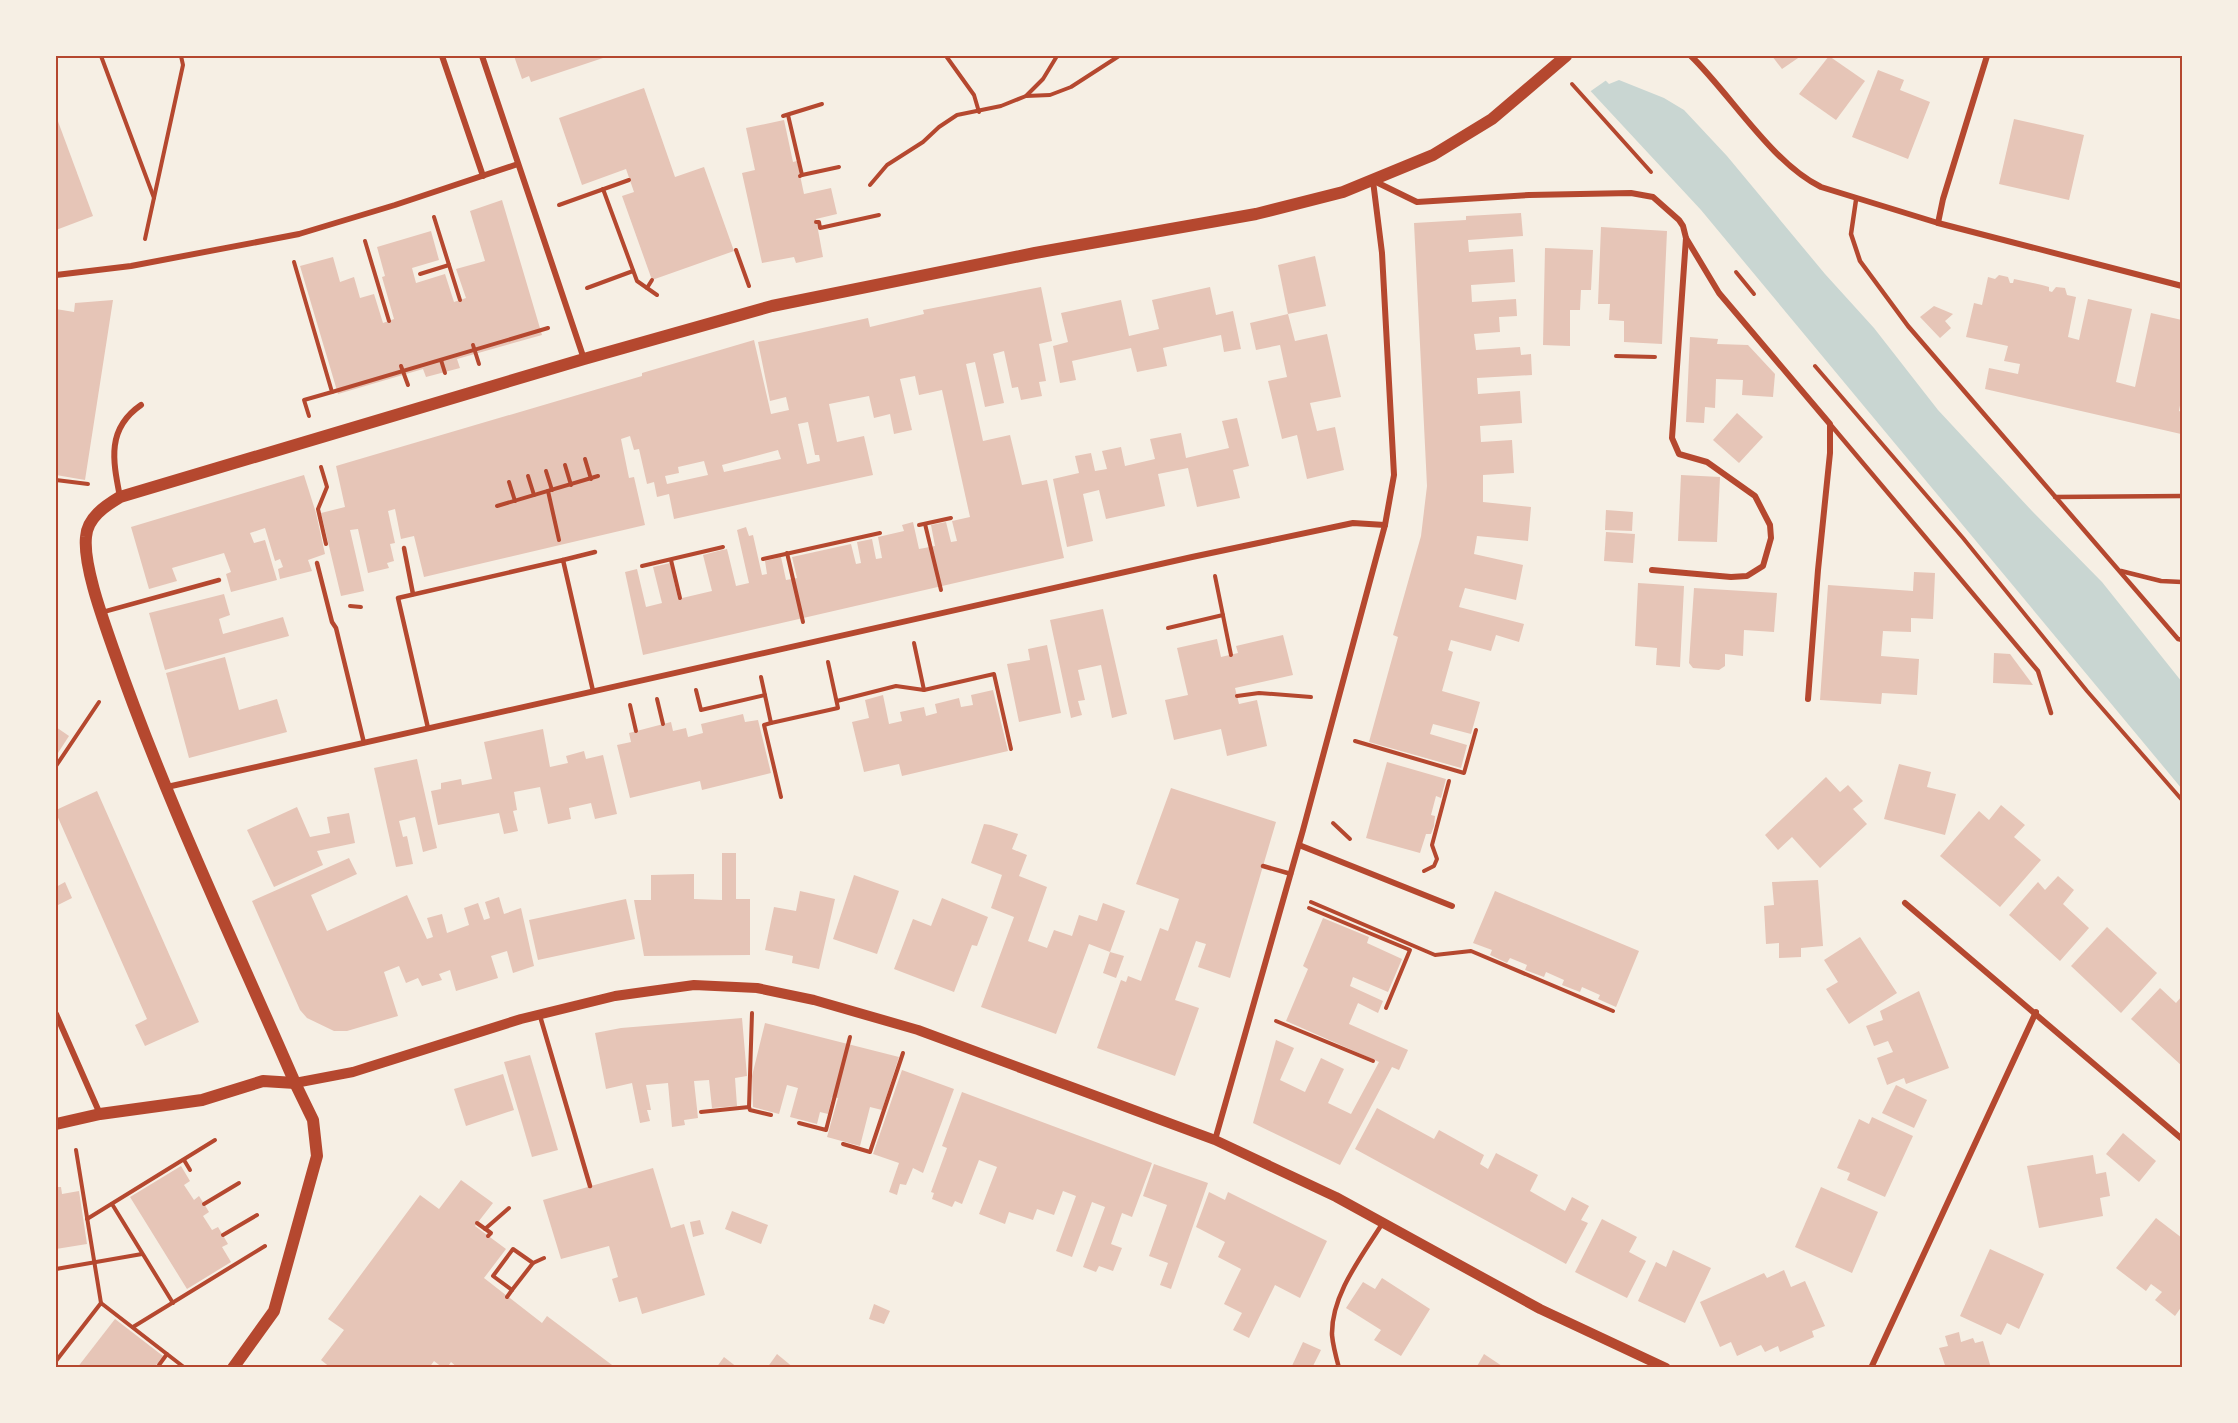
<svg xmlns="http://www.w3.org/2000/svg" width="2238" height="1423" viewBox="0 0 2238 1423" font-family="'Archivo Narrow',sans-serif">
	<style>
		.water { fill: #c9d6d2 }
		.pier { fill: #f6efe4 }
		.building { fill: #e6c5b7; fill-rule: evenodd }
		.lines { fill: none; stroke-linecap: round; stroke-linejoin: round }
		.path { stroke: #b5482f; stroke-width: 4 }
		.service { stroke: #b5482f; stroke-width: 4.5 }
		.minor { stroke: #b5482f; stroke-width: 6 }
		.tertiary { stroke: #b5482f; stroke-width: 10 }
		.secondary { stroke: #b5482f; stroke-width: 12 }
		.neatline { fill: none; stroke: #b5482f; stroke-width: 2 }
	</style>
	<rect width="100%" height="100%" fill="#f6efe4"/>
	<!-- water -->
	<path class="water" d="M1558,56H1582L1609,84L1619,80L1664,98L1684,110L1727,156L1825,274L1874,328L1938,410L2032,511L2102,582L2182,682V789L1701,210Z"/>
	<!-- pier -->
	<path class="pier" d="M1555,56H1586L1608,79L1588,93Z"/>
	<!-- building -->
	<g class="building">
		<path d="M514,56H609L531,82L529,76L522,79Z"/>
		<path d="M1772,56H1801L1782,69Z"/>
		<path d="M1829,56L1865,81L1836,120L1799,94Z"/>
		<path d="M1878,70L1904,80L1900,90L1930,102L1908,159L1852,137Z"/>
		<path d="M644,88L675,177L704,167L734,251L652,280L622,196L634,192L626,169L582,185L559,118Z"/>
		<path d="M56,116L93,216L56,230Z"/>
		<path d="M2014,119L2084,135L2069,200L1999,184Z"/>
		<path d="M784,120L793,162L797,161L804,194L831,188L837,214L816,219L823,257L796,263L794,257L762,263L742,173L755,170L746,128Z"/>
		<path d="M502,200L542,335L457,359L460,368L426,377L423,369L338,394L300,266L333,257L340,282L354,277L360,298L374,294L383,323L394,319L382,277L385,276L377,247L431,231L439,260L412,268L416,283L445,274L454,302L466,298L456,269L485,261L470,211Z"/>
		<path d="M1521,213L1523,236L1468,240L1469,252L1513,249L1515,282L1471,285L1472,302L1516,299L1517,316L1499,317L1500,332L1474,334L1476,350L1520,347L1521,355L1531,354L1532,375L1477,378L1478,394L1520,391L1522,423L1480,426L1481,442L1512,440L1514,473L1483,475V502L1531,507L1528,541L1477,536L1474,554L1523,565L1516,600L1465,588L1459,607L1524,624L1519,642L1496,635L1491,651L1451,640L1448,650L1453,652L1442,691L1480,702L1471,734L1433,724L1430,734L1467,745L1461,768L1369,742L1398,637L1393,635L1421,536L1427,486L1414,223L1466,220V216Z"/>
		<path d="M1601,227L1667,231L1662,344L1624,342V321L1609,320L1610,304H1598Z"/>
		<path d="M1545,248L1593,250L1591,290H1581L1580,310H1570V346L1543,345Z"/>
		<path d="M1315,256L1326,306L1288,314L1278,265Z"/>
		<path d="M1999,275L2008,277L2010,283H2013L2014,279L2042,285L2049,287V291L2052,292L2056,287L2065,288L2067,295L2076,297L2068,337L2079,340L2088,299L2132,309L2116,382L2135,387L2151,313L2182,320V394L2179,411L2182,412L2181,434L1985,389L1989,368L2018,374L2020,364L2004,361L2008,346L1966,337L1974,303L1982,305L1988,277L1995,279Z"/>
		<path d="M1041,287L1052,341L1039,344L1046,381L1039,382L1042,396L1021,400L1018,387L1012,388L1004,351L993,354L1004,403L985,407L975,362L966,364L983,441L1010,435L1022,485L1047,480L1064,558L643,655L625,572L637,569L646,607L662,603L653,567L670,563L678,599L712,591L703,555L718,551L727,549L736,586L749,583L737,530L746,527L749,536L753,535L762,575L767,574L765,561L781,557L786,580L797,578L792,557L851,544L856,564L861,563L857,542L872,539L876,559L882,558L878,537L904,531L902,525L913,522L919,549L935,546L931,525L946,522L951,542L957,541L952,521L970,517L942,390L919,395L915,376L900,379L912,430L894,434L890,414L874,418L869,396L829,404L837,442L864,436L873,475L674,519L669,494L657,497L654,482L647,484L639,449L634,450L630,436L621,439L629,478L634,477L645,525L424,577L414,536L401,539L395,509L388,511L395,543L390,544L394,561L387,563L389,568L368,573L358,529L350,530L364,591L341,596L321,513L345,507L336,466L642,376V373L754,340L771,414L789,410L786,397L770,401L758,342L868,318L870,327L924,314L923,310ZM808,422L815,455H819L820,461L807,464L798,424ZM778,450L781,459L724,472L722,465ZM704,461L708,475L667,484L665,476L679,473L678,467Z"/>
		<path d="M1210,287L1216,315L1233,311L1241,349L1224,352L1221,335L1163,348L1167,366L1137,372L1131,348L1072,361L1076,380L1060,383L1053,346L1068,342L1061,313L1121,300L1129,336L1159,329L1152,300Z"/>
		<path d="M113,300L85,480L56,475V309L74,312L75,303Z"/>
		<path d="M1934,306L1953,314L1945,321L1951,328L1940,338L1920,317Z"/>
		<path d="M1288,314L1295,341L1327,334L1341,397L1310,403L1317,431L1335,427L1344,470L1307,479L1297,435L1282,439L1268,381L1287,377L1280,345L1256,350L1250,323Z"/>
		<path d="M1690,337L1718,339L1717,344L1748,345L1775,374L1773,397L1742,395L1743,380L1716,379L1715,408L1705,407L1704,423L1686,422Z"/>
		<path d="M1737,413L1763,437L1739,463L1713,440Z"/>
		<path d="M1237,418L1249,466L1233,470L1240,498L1197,507L1188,468L1158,474L1165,506L1106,519L1099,490L1083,494L1093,541L1067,547L1053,479L1079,473L1075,456L1091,453L1095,471L1107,469L1102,451L1121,447L1125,466L1155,459L1150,439L1181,433L1186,458L1229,448L1222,421Z"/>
		<path d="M304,475L316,513L325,554L308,560L312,571L280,579L278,569L283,567L280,559L275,561L265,528L250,533L254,543L265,540L277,580L231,592L226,574L231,572L224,553L172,568L177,581L149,589L131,527Z"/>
		<path d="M1681,475L1720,477L1717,542L1678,541Z"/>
		<path d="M1606,510L1633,512L1632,531L1605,530Z"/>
		<path d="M1606,532L1635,534L1633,563L1604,561Z"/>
		<path d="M1914,572L1935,573L1933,619L1911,618V632L1883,631L1881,656L1919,659L1917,695L1882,693L1881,704L1820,700L1828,585L1913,591Z"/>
		<path d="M1638,583L1684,586L1680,667L1656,665L1657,648L1635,646Z"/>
		<path d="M1694,588L1777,593L1774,632L1744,630L1743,656L1725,654V666L1719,670L1693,668L1689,663Z"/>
		<path d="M224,594L230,615L219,619L223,634L283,617L289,636L165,670L149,613Z"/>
		<path d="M1103,609L1127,714L1112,718L1101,665L1078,670L1085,700L1078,701L1082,715L1071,718L1050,620Z"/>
		<path d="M1283,635L1293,675L1235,688L1239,704L1257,700L1267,746L1227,756L1221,729L1174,740L1165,700L1188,695L1177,648L1217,639L1221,657L1238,653L1236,646Z"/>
		<path d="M1047,645L1061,713L1019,722L1007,664L1030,660L1028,649Z"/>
		<path d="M1994,653L2010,654L2033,685L1993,683Z"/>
		<path d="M225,657L239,710L277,699L287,732L189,758L166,673Z"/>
		<path d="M993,690L1008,751L902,776L899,764L864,772L852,722L869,718L865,700L883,695L889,724L902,721L900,712L924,707L926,716L937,713L935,704L959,698L961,707L973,705L971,695Z"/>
		<path d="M743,714L745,722L758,720L771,773L702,790L700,781L630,798L617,745L631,742L629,733L671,722L673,731L686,728L688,737L703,733L701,724Z"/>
		<path d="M56,727L69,736L56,756Z"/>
		<path d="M543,729L550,767L568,763L566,756L584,751L586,759L603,755L617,814L595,819L591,803L569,808L571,819L548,824L540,787L514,792L517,810L513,811L518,831L504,834L499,813L438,825L431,791L441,789V783L461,779L462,785L492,779L484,742Z"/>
		<path d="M417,759L437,848L423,852L415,817L399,821L403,837L407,836L413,864L396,867L374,768Z"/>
		<path d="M1387,762L1446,779L1441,798L1436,796L1431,815L1435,816L1434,826L1431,834H1426L1420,853L1366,838Z"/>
		<path d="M1899,764L1931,772L1927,787L1956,794L1945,835L1884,819Z"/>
		<path d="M1826,777L1840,792L1848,785L1863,801L1853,809L1867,824L1820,868L1792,837L1778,850L1765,835Z"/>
		<path d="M1171,788L1276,822L1230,978L1198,967L1206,944L1196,941L1175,1000L1199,1008L1175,1076L1097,1048L1121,980L1126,982L1128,976L1141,981L1160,928L1168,931L1179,899L1136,884Z"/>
		<path d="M97,791L199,1022L145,1046L135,1025L147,1019L56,813V810Z"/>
		<path d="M2001,805L2025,825L2014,837L2041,860L2000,907L1940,856L1979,811L1989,820Z"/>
		<path d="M297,807L310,837L330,833L327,817L349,813L355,843L317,851L323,865L274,887L247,830Z"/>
		<path d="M984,824L991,825L1018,834L1012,849L1027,855L1019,876L1047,887L1028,941L1047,948L1054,930L1072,936L1079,915L1097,921L1103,903L1125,911L1110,952L1089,944L1056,1034L981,1007L1014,917L991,908L1002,875L971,863Z"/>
		<path d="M722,853H736V899H750V955L644,956L634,900H651V875L694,874V899L722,900Z"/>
		<path d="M349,858L357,874L311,895L327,931L407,895L427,939L433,937L427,918L442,914L447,933L469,925L464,908L478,903L484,920L490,918L485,902L499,897L504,914L521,908L534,966L513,973L507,951L491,956L498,978L456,991L450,970L439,974L442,980L422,986L418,978L406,983L399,966L384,972L398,1016L347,1031H334L307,1018L300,1010L252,901Z"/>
		<path d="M854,875L899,891L877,954L833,939Z"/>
		<path d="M2058,876L2074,890L2063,904L2089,928L2060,961L2009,915L2038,882L2045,890Z"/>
		<path d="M1818,880L1823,946L1801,948V957L1779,958V943L1766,944L1764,906L1774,905L1772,882Z"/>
		<path d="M65,882L72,898L56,906V887Z"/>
		<path d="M800,891L835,899L819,969L792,963L793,956L765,950L774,907L796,911Z"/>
		<path d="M1495,891L1639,951L1616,1007L1598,999L1600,995L1582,987L1580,992L1562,985L1564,980L1546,972L1544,977L1525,970L1527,965L1510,958L1507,963L1490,955L1492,950L1473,943Z"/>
		<path d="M942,898L988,917L977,946L972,945L954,992L894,969L913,919L931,926Z"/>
		<path d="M626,899L635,939L538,960L529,920Z"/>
		<path d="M1323,918L1369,937L1367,943L1402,959L1388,992L1353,977L1350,986L1383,1001L1378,1013L1358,1003L1349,1024L1408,1050L1399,1070L1392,1067L1340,1165L1253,1123L1276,1040L1294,1048L1280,1080L1305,1092L1321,1058L1344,1069L1328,1103L1351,1114L1379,1062L1286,1021L1308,969L1303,966Z"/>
		<path d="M2107,927L2157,973L2121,1013L2071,966Z"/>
		<path d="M1860,937L1897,993L1849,1024L1826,989L1838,982L1824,960Z"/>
		<path d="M1110,952L1124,956L1116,978L1103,973Z"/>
		<path d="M2160,988L2176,1003L2182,996V1066L2131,1019Z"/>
		<path d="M1919,991L1949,1068L1906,1084L1904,1078L1887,1085L1877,1058L1893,1052L1888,1041L1874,1046L1866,1026L1883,1020L1880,1011Z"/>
		<path d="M742,1018L747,1076L735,1078L737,1106L712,1108L709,1080L694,1081L698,1118L684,1120L685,1125L672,1127L668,1083L646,1085L651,1110H647L650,1121L640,1123L632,1083L606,1089L595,1033L621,1028Z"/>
		<path d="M765,1023L899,1057L882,1110L870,1107L860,1146L827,1137L838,1098L832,1097L828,1114L820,1112L817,1124L790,1117L798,1088L787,1085L779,1114L753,1107L752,1076Z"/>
		<path d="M530,1055L558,1150L532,1157L504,1062Z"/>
		<path d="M902,1070L954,1089L923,1173L913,1168L906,1185L900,1184L897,1195L889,1192L899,1163L873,1154Z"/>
		<path d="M503,1074L514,1110L466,1126L454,1089Z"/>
		<path d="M1896,1085L1927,1100L1914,1128L1882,1113Z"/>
		<path d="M962,1092L1152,1163L1132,1217L1122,1213L1111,1244L1122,1248L1113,1271L1099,1266L1096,1272L1083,1267L1105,1207L1092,1202L1072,1257L1056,1251L1076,1196L1063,1191L1054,1215L1037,1209L1033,1220L1009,1212L1005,1224L979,1214L997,1167L979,1160L962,1204L955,1201L952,1207L932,1199L934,1193L931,1192L947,1148L942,1146Z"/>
		<path d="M1377,1108L1434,1139L1439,1130L1484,1155L1480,1164L1488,1169L1496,1153L1538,1175L1530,1191L1565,1211L1572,1197L1589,1206L1581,1220L1588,1223L1566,1264L1355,1149Z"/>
		<path d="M1872,1117L1913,1136L1885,1197L1847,1180L1850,1173L1837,1168L1859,1119L1869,1124Z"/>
		<path d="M2123,1133L2156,1161L2139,1182L2106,1154Z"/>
		<path d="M2093,1155L2096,1174L2106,1172L2110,1196L2100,1198L2103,1216L2039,1228L2027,1166Z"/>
		<path d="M1154,1164L1208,1183L1171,1289L1160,1285L1168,1263L1149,1256L1167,1205L1143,1196Z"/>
		<path d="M181,1166L190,1181L184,1185L194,1200L199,1196L206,1207L209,1212L203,1216L212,1230L218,1227L228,1244L222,1247L231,1262L187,1289L130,1197Z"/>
		<path d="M653,1168L671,1228L684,1224L705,1295L642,1314L637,1297L619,1302L612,1279L618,1277L609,1246L561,1259L543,1200Z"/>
		<path d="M461,1180L493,1203L475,1226L506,1249L484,1278L542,1323L547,1316L616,1368H458L451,1362L447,1368H443L434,1361L429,1368H331L321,1360L344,1330L328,1319L420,1195L439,1209Z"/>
		<path d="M56,1187H61L62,1194L79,1191L87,1244L56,1249Z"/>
		<path d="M1821,1187L1878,1212L1852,1273L1795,1247Z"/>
		<path d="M1209,1192L1225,1200L1228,1192L1327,1241L1300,1298L1275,1285L1249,1338L1233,1330L1242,1313L1224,1304L1241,1269L1218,1257L1225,1242L1196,1227Z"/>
		<path d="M732,1211L768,1225L761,1244L725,1229Z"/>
		<path d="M2156,1218L2182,1238V1306L2175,1316L2155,1300L2162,1292L2151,1284L2146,1291L2116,1268Z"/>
		<path d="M1602,1219L1637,1237L1629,1252L1646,1261L1627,1298L1575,1272Z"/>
		<path d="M700,1220L704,1234L693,1237L690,1222Z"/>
		<path d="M1990,1249L2044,1274L2019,1329L2007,1323L2001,1335L1960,1316Z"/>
		<path d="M1673,1250L1711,1268L1685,1323L1638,1301L1656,1262L1666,1267Z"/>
		<path d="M1784,1270L1791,1287L1805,1281L1825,1326L1812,1331L1814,1337L1780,1352L1778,1346L1765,1352L1761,1345L1737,1356L1731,1342L1720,1347L1700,1302L1764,1273L1767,1278Z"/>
		<path d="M1382,1278L1430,1309L1401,1356L1374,1340L1381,1330L1346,1308L1363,1282L1375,1289Z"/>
		<path d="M874,1304L890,1311L884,1324L869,1319Z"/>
		<path d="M115,1319L163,1356L154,1368H77Z"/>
		<path d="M1959,1332L1961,1342L1973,1338L1975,1343L1983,1341L1991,1368H1946L1939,1348L1948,1346L1945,1336Z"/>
		<path d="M1303,1342L1321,1350L1312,1368H1291Z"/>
		<path d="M777,1354L794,1368H767Z"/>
		<path d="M1484,1354L1505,1368H1476Z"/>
		<path d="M724,1357L738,1368H716Z"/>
	</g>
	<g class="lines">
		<!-- path -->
		<g class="path">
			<path d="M101,56L154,198"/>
			<path d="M946,56L974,95L979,112"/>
			<path d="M1572,84L1651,172"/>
			<path d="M1026,96L1050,95L1071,87L1119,56"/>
			<path d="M788,115L802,175L800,176"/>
			<path d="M783,116L822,104"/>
			<path d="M802,175L839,167"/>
			<path d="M870,185L887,165L923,142L939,127L957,115L1001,106L1026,96L1043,79L1057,56"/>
			<path d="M603,189L637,281L657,295"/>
			<path d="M559,205L629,180"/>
			<path d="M434,217L460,300"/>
			<path d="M816,222H819L820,228L879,215"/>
			<path d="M145,239L183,65L181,56"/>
			<path d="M365,241L389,321"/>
			<path d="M736,250L749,286"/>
			<path d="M294,262L332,392L304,400L309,416"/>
			<path d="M1736,272L1754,294"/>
			<path d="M420,274L449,265"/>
			<path d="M587,288L633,271"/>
			<path d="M647,288L652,280"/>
			<path d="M473,345L479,364"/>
			<path d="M1616,356L1655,357"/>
			<path d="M441,360L445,373"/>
			<path d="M401,366L408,385"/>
			<path d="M1815,366L1963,538L2087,691L2182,800"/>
			<path d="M332,392L548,328"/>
			<path d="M585,459L591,479"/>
			<path d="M565,465L571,485"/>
			<path d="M321,467L327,487L318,509L326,544"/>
			<path d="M546,471L552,490"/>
			<path d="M528,476L534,495"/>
			<path d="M56,480L88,484"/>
			<path d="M509,482L515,501"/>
			<path d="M548,491L559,540"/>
			<path d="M497,506L598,476"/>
			<path d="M925,524L941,590"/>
			<path d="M919,525L951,518"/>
			<path d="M787,553L803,622"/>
			<path d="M763,559L880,533"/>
			<path d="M671,560L680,598"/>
			<path d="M642,566L723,547"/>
			<path d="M1215,576L1231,655"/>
			<path d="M350,606L361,607"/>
			<path d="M1168,628L1223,615"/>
			<path d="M914,643L924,690"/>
			<path d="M761,677L771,723L838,708L828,662"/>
			<path d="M696,690L701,710L765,695"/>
			<path d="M1237,696L1259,693L1311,697"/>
			<path d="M657,699L663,724"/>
			<path d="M837,701L896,686L924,690L994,674L1011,749"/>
			<path d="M630,705L636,731"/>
			<path d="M771,723L764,725L781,797"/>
			<path d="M1355,741L1464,773L1476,730"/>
			<path d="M56,766L99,702"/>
			<path d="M1333,823L1350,839"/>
			<path d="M1424,871L1434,866L1437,859L1432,845L1449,781"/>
			<path d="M1311,902L1435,955L1471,951L1613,1011"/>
			<path d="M1309,908L1410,950L1386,1008"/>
			<path d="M1276,1021L1373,1061"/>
			<path d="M749,1107L750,1110L771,1115"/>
			<path d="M701,1112L749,1107L752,1013"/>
			<path d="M799,1123L826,1130L850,1037"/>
			<path d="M843,1144L870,1152L903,1053"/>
			<path d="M76,1150L101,1303"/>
			<path d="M184,1160L190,1170"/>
			<path d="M112,1204L173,1303"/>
			<path d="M204,1204L239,1183"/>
			<path d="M87,1219L215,1140"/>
			<path d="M477,1223L491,1233L488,1236"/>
			<path d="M485,1229L509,1208"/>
			<path d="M223,1235L257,1215"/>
			<path d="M56,1269L142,1254"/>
			<path d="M512,1290L533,1263"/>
			<path d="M507,1297L512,1290L493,1276L513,1249L533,1263L544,1258"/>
			<path d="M133,1327L265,1246"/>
			<path d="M56,1361L101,1303L185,1368"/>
			<path d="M159,1365L167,1354"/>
		</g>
		<!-- service -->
		<g class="service">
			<path d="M1856,200L1851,234L1860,261L1908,326L2178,639L2182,640"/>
			<path d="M1830,424L2038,671L2051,713"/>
			<path d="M2055,497L2182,496"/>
			<path d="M404,548L413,594"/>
			<path d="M563,560L595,552"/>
			<path d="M317,563L332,622L336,628L364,743"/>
			<path d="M2121,571L2161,581L2182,582"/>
			<path d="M103,612L219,580"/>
			<path d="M428,728L398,598L563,560L593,691"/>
			<path d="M1263,866L1291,874"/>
			<path d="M540,1016L590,1186"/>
			<path d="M1339,1368C1336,1357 1333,1346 1332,1335C1331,1295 1362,1256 1382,1224"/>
		</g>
		<!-- minor -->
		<g class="minor">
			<path d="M442,56L483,176"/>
			<path d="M482,56L584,359"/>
			<path d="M1691,56C1731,95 1772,163 1821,187L1938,223L2182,286"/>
			<path d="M1374,181L1417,202L1529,195L1631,193L1653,197L1679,220L1683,226L1686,238L1672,438L1679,454L1707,462L1755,496L1770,525L1771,538L1763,566L1747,576L1731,577L1652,570"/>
			<path d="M1938,223L1943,199L1987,56"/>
			<path d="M1686,238L1719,293L1830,424V453L1818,570L1808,699"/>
			<path d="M56,275L131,266L299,234L395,205L518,164"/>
			<path d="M120,497C113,461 106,429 141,405"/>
			<path d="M167,787L1192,557L1353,523L1385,525"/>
			<path d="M1299,845L1452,906"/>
			<path d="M1905,903L2182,1139"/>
			<path d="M56,1014L100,1114"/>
			<path d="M1215,1140L1303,830L1385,525L1394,475L1382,253L1373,181"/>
			<path d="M1871,1368L2036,1012"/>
		</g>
		<!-- tertiary -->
		<path class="tertiary" d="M295,1083L353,1072L521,1019L615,996L694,985L757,988L814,1000L918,1030L1215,1140L1336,1197L1540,1309L1666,1368"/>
		<!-- secondary -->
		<g class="secondary">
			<path d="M56,1124L100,1114L202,1100L263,1081L295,1083"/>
			<path d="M233,1368L274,1311L317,1156L313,1120L295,1083C233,940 165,798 114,651C104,622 83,566 86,537C87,518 105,506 120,497L584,359L772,306L1035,253L1256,214L1343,192L1433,155L1492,119L1566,56"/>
		</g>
	</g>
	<!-- border -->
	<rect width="2238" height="1423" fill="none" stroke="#f6efe4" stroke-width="114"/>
	<rect x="57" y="57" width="2124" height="1309" class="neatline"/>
</svg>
